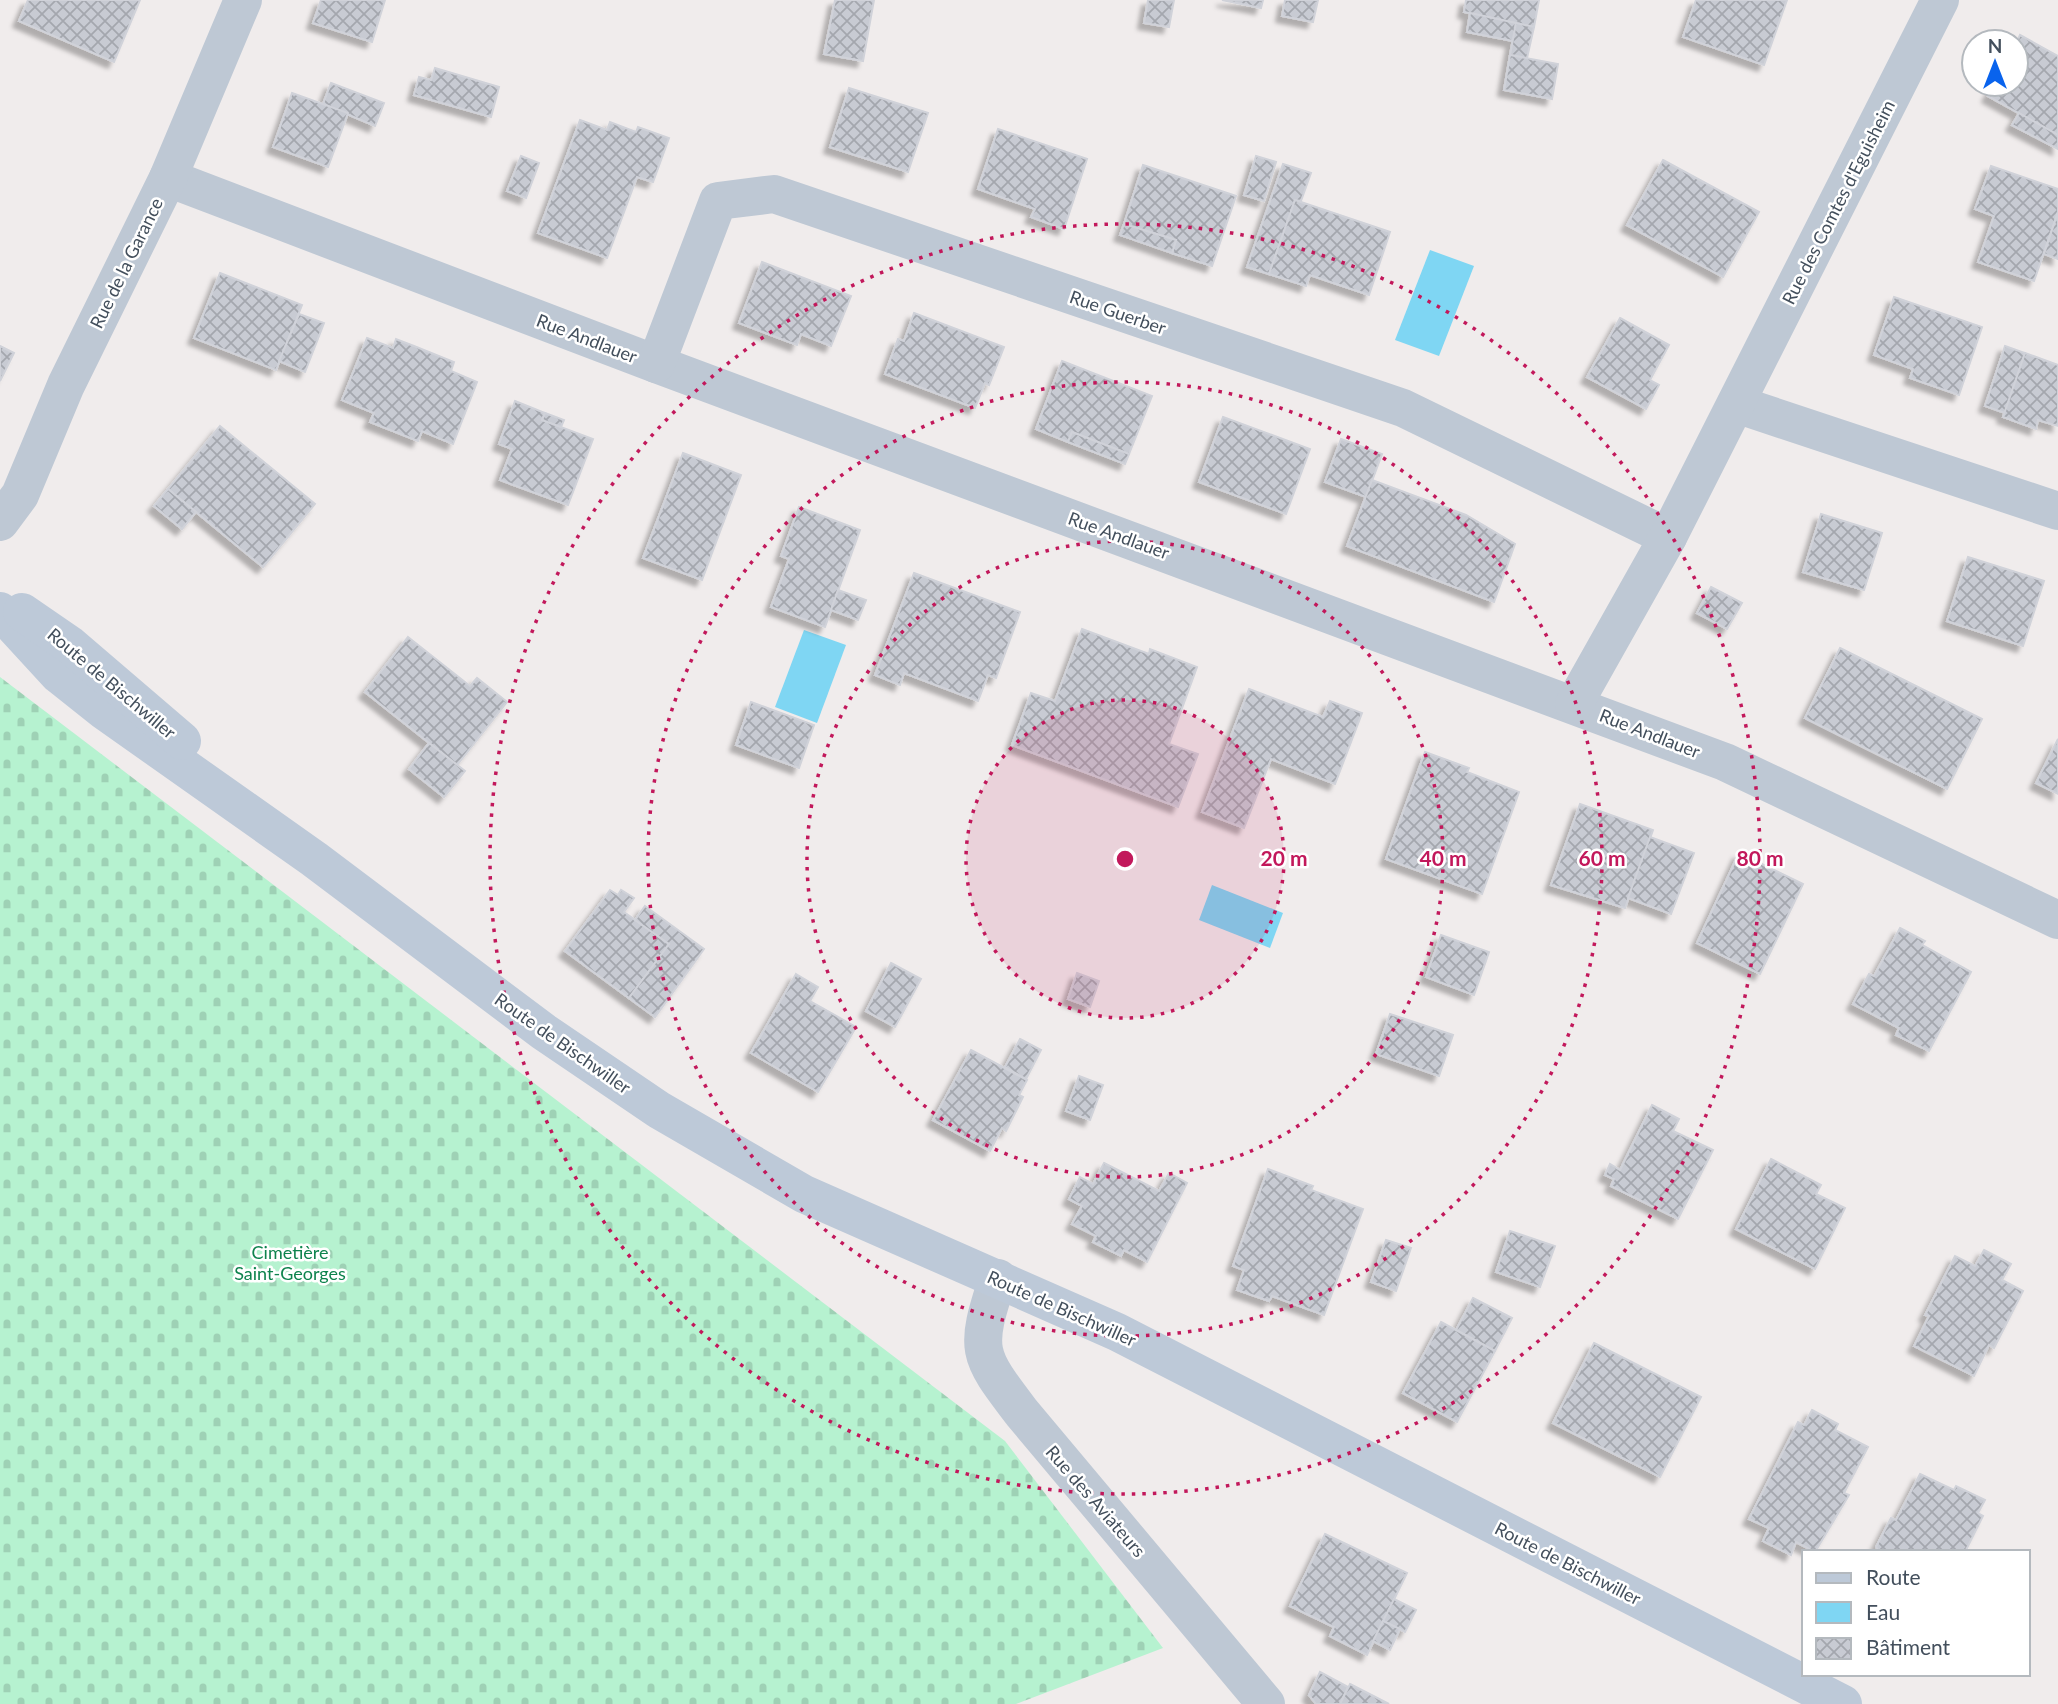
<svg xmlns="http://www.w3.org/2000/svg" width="2058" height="1704" viewBox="0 0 2058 1704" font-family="Lato,sans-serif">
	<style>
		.cemetery { fill: url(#cemetery-stones) }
		.water { fill: #7fd6f3 }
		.building { fill: url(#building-cross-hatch); stroke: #d0d2d9; stroke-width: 2; filter: url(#shadow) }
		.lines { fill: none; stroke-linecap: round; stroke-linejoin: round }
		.street { stroke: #bec8d4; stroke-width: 38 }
		.secondary { stroke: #bdc9d8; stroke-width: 38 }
		.ring { fill: none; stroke: #c2185b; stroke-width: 3.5; stroke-dasharray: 3.5 7 }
		.labels { text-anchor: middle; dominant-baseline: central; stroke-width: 5; stroke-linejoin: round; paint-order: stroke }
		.street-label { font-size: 18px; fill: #434f5c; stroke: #fff }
		.park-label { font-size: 18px; fill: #0e834d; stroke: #fff }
		.centre { fill: #c2185b; stroke: #fff; stroke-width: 3.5 }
		.ring-label { font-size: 21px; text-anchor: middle; font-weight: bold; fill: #c2185b; stroke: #fff; stroke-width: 5; stroke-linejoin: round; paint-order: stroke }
	</style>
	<defs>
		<pattern id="cemetery-stones" width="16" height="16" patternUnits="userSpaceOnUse" patternTransform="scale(1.75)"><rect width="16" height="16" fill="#b6f2d0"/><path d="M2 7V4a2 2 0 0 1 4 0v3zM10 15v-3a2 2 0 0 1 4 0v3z" fill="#9ed1b5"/></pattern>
		<pattern id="building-cross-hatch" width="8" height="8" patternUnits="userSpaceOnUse" patternTransform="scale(1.75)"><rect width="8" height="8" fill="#c8cbd3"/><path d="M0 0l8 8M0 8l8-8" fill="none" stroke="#a4a7ae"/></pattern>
		<filter id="shadow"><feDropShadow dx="-6" dy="6" stdDeviation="2" flood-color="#0004"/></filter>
	</defs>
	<rect width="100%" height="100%" fill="#f0ecec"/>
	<!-- cemetery -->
	<path class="cemetery" d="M0,677L1005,1441L1163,1648L1016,1704H0Z"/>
	<!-- water -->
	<g class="water">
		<path d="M1430,250L1474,266L1439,356L1395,340Z"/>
		<path d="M804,630L846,645L817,723L775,707Z"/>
		<path d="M1212,885L1283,913L1270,948L1199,920Z"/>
	</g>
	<!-- building -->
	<g class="building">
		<path d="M28,0H140L114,62L19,21Z"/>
		<path d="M321,0H385L372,42L313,23Z"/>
		<path d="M835,0H874L863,61L824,54Z"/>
		<path d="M1148,0H1174L1169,27L1144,23Z"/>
		<path d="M1222,0H1263L1261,8Z"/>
		<path d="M1285,0H1318L1313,22L1282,16Z"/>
		<path d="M1466,0H1539L1534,27L1464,12Z"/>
		<path d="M1696,0H1787L1764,65L1683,37Z"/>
		<path d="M1470,13L1516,23L1513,41L1467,32Z"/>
		<path d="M1516,23L1534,27L1527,58L1510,55Z"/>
		<path d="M2020,35L2058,56V135L1988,96L1995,84H2016V44Z"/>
		<path d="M1510,55L1558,64L1552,99L1504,90Z"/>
		<path d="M435,68L499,87L491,117L414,95L419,77L431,80Z"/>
		<path d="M331,83L384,103L375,126L323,104Z"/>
		<path d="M849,88L928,113L908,172L830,147Z"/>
		<path d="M292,93L348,113L328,167L273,147Z"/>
		<path d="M2019,113L2058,135V149L2012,125Z"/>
		<path d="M580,120L607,130L610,122L636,132L638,127L669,138L653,182L637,177L607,258L538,233Z"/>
		<path d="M998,129L1087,159L1064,229L1031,217L1035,209L978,189Z"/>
		<path d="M521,156L539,163L526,198L507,191Z"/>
		<path d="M1256,156L1276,162L1264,201L1244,195Z"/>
		<path d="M1663,160L1759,212L1723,277L1627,225Z"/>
		<path d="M1283,164L1311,173L1301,201L1295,200L1269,274L1247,267Z"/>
		<path d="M1143,165L1236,196L1212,266L1172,253L1176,240L1124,224Z"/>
		<path d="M1991,166L2058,189V212L2034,281L1978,262L1994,216L1975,209Z"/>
		<path d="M1295,200L1390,232L1369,295L1310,275L1306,286L1269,274Z"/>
		<path d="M2058,212V259L2044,254Z"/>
		<path d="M1124,224L1176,240L1172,253L1120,235Z"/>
		<path d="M762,262L851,296L831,346L801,334L797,345L739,323Z"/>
		<path d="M220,273L302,305L276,370L194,338Z"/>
		<path d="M1894,297L1982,327L1959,395L1910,378L1913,369L1874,355Z"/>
		<path d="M914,313L1004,347L989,385L985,383L975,408L885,374L898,339L904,341Z"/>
		<path d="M299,314L324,323L305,372L279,361Z"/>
		<path d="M1620,318L1669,345L1650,380L1659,385L1646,409L1587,377Z"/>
		<path d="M367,338L393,348L396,339L414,346L454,362L451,371L477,382L453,444L422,431L418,441L370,422L374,413L342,400Z"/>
		<path d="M0,346L14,353L0,381Z"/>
		<path d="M2005,346L2025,353L2005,413L1985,406Z"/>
		<path d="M2025,353L2058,365V426L2038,420L2036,429L2003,417Z"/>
		<path d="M1062,361L1152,396L1129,454L1072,432L1068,442L1036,429Z"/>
		<path d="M515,401L545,413L542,420L593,439L568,505L500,480L512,449L499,444Z"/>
		<path d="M545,413L564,420L561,427L542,420Z"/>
		<path d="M1223,417L1310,449L1286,514L1199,482Z"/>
		<path d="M220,426L315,504L263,567L168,489Z"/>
		<path d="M1072,432L1129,454L1125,464L1068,442Z"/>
		<path d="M1341,439L1382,454L1366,497L1325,482Z"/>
		<path d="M683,453L741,475L702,580L643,558Z"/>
		<path d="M1372,480L1466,515L1515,544L1494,602L1347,546Z"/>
		<path d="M168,489L196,512L182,529L154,506Z"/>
		<path d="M799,507L860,530L825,627L771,607L789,559L781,556Z"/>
		<path d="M1821,514L1882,533L1864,590L1803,572Z"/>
		<path d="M1968,557L2044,581L2023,646L1947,621Z"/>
		<path d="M914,573L1020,612L996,678L988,675L978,701L904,673L900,685L875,675Z"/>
		<path d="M1711,587L1742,603L1727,629L1697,613Z"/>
		<path d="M838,590L866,600L858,620L831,610Z"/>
		<path d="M1082,629L1149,654L1150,649L1197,667L1169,744L1198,754L1178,807L1012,745L1031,693L1055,701Z"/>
		<path d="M408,637L470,686L477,678L507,702L457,765L365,692Z"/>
		<path d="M1840,648L1982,719L1947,789L1805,718Z"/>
		<path d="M1249,689L1323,717L1330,701L1362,713L1335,784L1271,759L1244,828L1202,812Z"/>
		<path d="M751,702L814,725L799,768L736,745Z"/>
		<path d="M2058,739V794L2036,783Z"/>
		<path d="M429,743L465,771L444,797L409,769Z"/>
		<path d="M1425,752L1469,768L1467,772L1519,792L1482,894L1386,859Z"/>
		<path d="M1580,804L1653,830L1625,908L1551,885Z"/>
		<path d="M1650,837L1694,853L1671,914L1628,898Z"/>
		<path d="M1739,853L1803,884L1760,974L1697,943Z"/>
		<path d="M610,890L618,895L621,890L634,898L624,912L669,944L629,998L565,951Z"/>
		<path d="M645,906L704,949L655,1017L629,998L669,944L635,920Z"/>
		<path d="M1900,928L1925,941L1922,945L1971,972L1929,1051L1896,1035L1899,1028L1853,1004L1869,974L1874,976Z"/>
		<path d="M1441,935L1489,952L1474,995L1426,977Z"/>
		<path d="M891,963L921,979L895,1027L866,1011Z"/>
		<path d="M1077,973L1099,981L1090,1007L1068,999Z"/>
		<path d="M796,974L818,987L810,1001L856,1027L818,1092L751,1053Z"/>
		<path d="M1390,1014L1453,1035L1439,1076L1376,1054Z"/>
		<path d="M1020,1039L1041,1050L1026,1079L1005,1067Z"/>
		<path d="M971,1050L1027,1080L1019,1095L1023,1097L1006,1131L1002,1128L990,1151L933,1120Z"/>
		<path d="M1079,1076L1103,1085L1090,1120L1066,1111Z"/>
		<path d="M1652,1105L1679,1119L1673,1131L1713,1150L1678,1219L1611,1186L1614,1179L1605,1175L1610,1164L1620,1170Z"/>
		<path d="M1771,1159L1821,1185L1816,1194L1845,1208L1815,1269L1736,1229Z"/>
		<path d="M1104,1163L1159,1191L1169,1173L1187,1183L1147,1262L1124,1250L1121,1256L1093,1242L1096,1236L1072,1224L1082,1206L1069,1199L1080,1177L1093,1184Z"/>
		<path d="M1268,1169L1313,1186L1311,1190L1363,1209L1324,1315L1272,1296L1269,1301L1237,1290L1244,1270L1233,1266Z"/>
		<path d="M1510,1231L1555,1246L1540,1287L1496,1272Z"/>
		<path d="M1386,1240L1411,1248L1396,1291L1371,1282Z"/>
		<path d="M1984,1250L2011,1264L2002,1280L2023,1291L1994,1348L1989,1345L1974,1376L1914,1346L1929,1316L1925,1315L1955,1256L1975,1266Z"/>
		<path d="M1473,1298L1512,1318L1495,1351L1456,1330Z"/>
		<path d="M1441,1322L1495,1351L1457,1422L1403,1393Z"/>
		<path d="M1594,1343L1701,1397L1660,1477L1553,1423Z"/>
		<path d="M1812,1410L1838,1424L1835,1430L1868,1447L1844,1493L1849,1495L1815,1552L1796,1542L1791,1555L1763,1541L1769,1528L1749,1519L1798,1422L1804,1425Z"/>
		<path d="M1920,1474L1954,1490L1956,1486L1985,1500L1978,1513L1983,1516L1965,1552H1879L1876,1547L1891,1518L1896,1520Z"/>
		<path d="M1325,1534L1407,1573L1367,1655L1330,1636L1334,1627L1290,1606Z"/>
		<path d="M1394,1599L1416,1610L1405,1632L1383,1621Z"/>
		<path d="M1383,1621L1400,1629L1390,1650L1373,1641Z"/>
		<path d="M1320,1672L1348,1687L1340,1704H1316L1309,1695Z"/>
		<path d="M1350,1684L1389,1704H1340Z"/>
	</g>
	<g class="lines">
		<!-- street -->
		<g class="street">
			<path d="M168,178L656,364L1725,762L2058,920"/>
			<path d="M656,364L718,201L774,194L1403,408L1668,537"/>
			<path d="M1736,404L2058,511"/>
			<path d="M0,522L20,495L66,385L168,178L243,0"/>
			<path d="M1574,704L1668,537L1940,0"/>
			<path d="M998,1278C974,1351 977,1354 1022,1413L1266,1704"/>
		</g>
		<!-- secondary -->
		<g class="secondary">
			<path d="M0,611L59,675L103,710L314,859L544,1032L659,1110L804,1194L1117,1332L1843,1704"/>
			<path d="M22,612L70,645L182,741"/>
		</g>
	</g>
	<!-- distance rings -->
	<circle cx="1125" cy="859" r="159" fill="#c2185b" fill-opacity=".12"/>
	<g class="ring">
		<circle cx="1125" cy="859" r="159"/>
		<circle cx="1125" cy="859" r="318"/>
		<circle cx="1125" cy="859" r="477"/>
		<circle cx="1125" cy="859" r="635"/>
	</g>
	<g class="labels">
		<!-- street labels -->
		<g class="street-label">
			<text transform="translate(1838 202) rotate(-63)">Rue des Comtes d'Eguisheim</text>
			<text transform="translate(126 263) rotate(-64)">Rue de la Garance</text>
			<text transform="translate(1118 312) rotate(19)">Rue Guerber</text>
			<text transform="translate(587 338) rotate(21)">Rue Andlauer</text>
			<text transform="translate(1119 535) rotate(20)">Rue Andlauer</text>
			<text transform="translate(112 683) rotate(40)">Route de Bischwiller</text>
			<text transform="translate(1650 733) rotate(21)">Rue Andlauer</text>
			<text transform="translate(563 1043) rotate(35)">Route de Bischwiller</text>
			<text transform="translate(1062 1308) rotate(24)">Route de Bischwiller</text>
			<text transform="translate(1096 1501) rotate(49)">Rue des Aviateurs</text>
			<text transform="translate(1568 1563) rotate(27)">Route de Bischwiller</text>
		</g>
		<!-- park labels -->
		<g class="park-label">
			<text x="290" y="1252">Cimetière<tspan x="290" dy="21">Saint-Georges</tspan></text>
		</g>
	</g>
	<circle cx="1125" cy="859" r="10" class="centre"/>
	<g class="ring-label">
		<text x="1284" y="866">20 m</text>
		<text x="1443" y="866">40 m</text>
		<text x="1602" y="866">60 m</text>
		<text x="1760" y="866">80 m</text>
	</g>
	<!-- legend -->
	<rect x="1802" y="1550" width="228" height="126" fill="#ffffff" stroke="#b4b9be" stroke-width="2"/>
	<rect x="1816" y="1573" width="35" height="10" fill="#bdc9d8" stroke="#b4b9be" stroke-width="2"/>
	<text x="1866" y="1585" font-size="21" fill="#434f5c">Route</text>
	<rect x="1816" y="1602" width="35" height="21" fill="#7fd6f3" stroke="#b4b9be" stroke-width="2"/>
	<text x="1866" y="1620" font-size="21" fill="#434f5c">Eau</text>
	<rect x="1816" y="1638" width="35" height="21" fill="url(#building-cross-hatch)" stroke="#b4b9be" stroke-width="2"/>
	<text x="1866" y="1655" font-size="21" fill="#434f5c">Bâtiment</text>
	<!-- north arrow -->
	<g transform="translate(1995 63)"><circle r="33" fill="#ffffff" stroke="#b4b9be" stroke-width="2"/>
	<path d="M0-5L12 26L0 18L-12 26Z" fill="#0963ed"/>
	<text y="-10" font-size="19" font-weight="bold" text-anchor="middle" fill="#434f5c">N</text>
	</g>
</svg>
